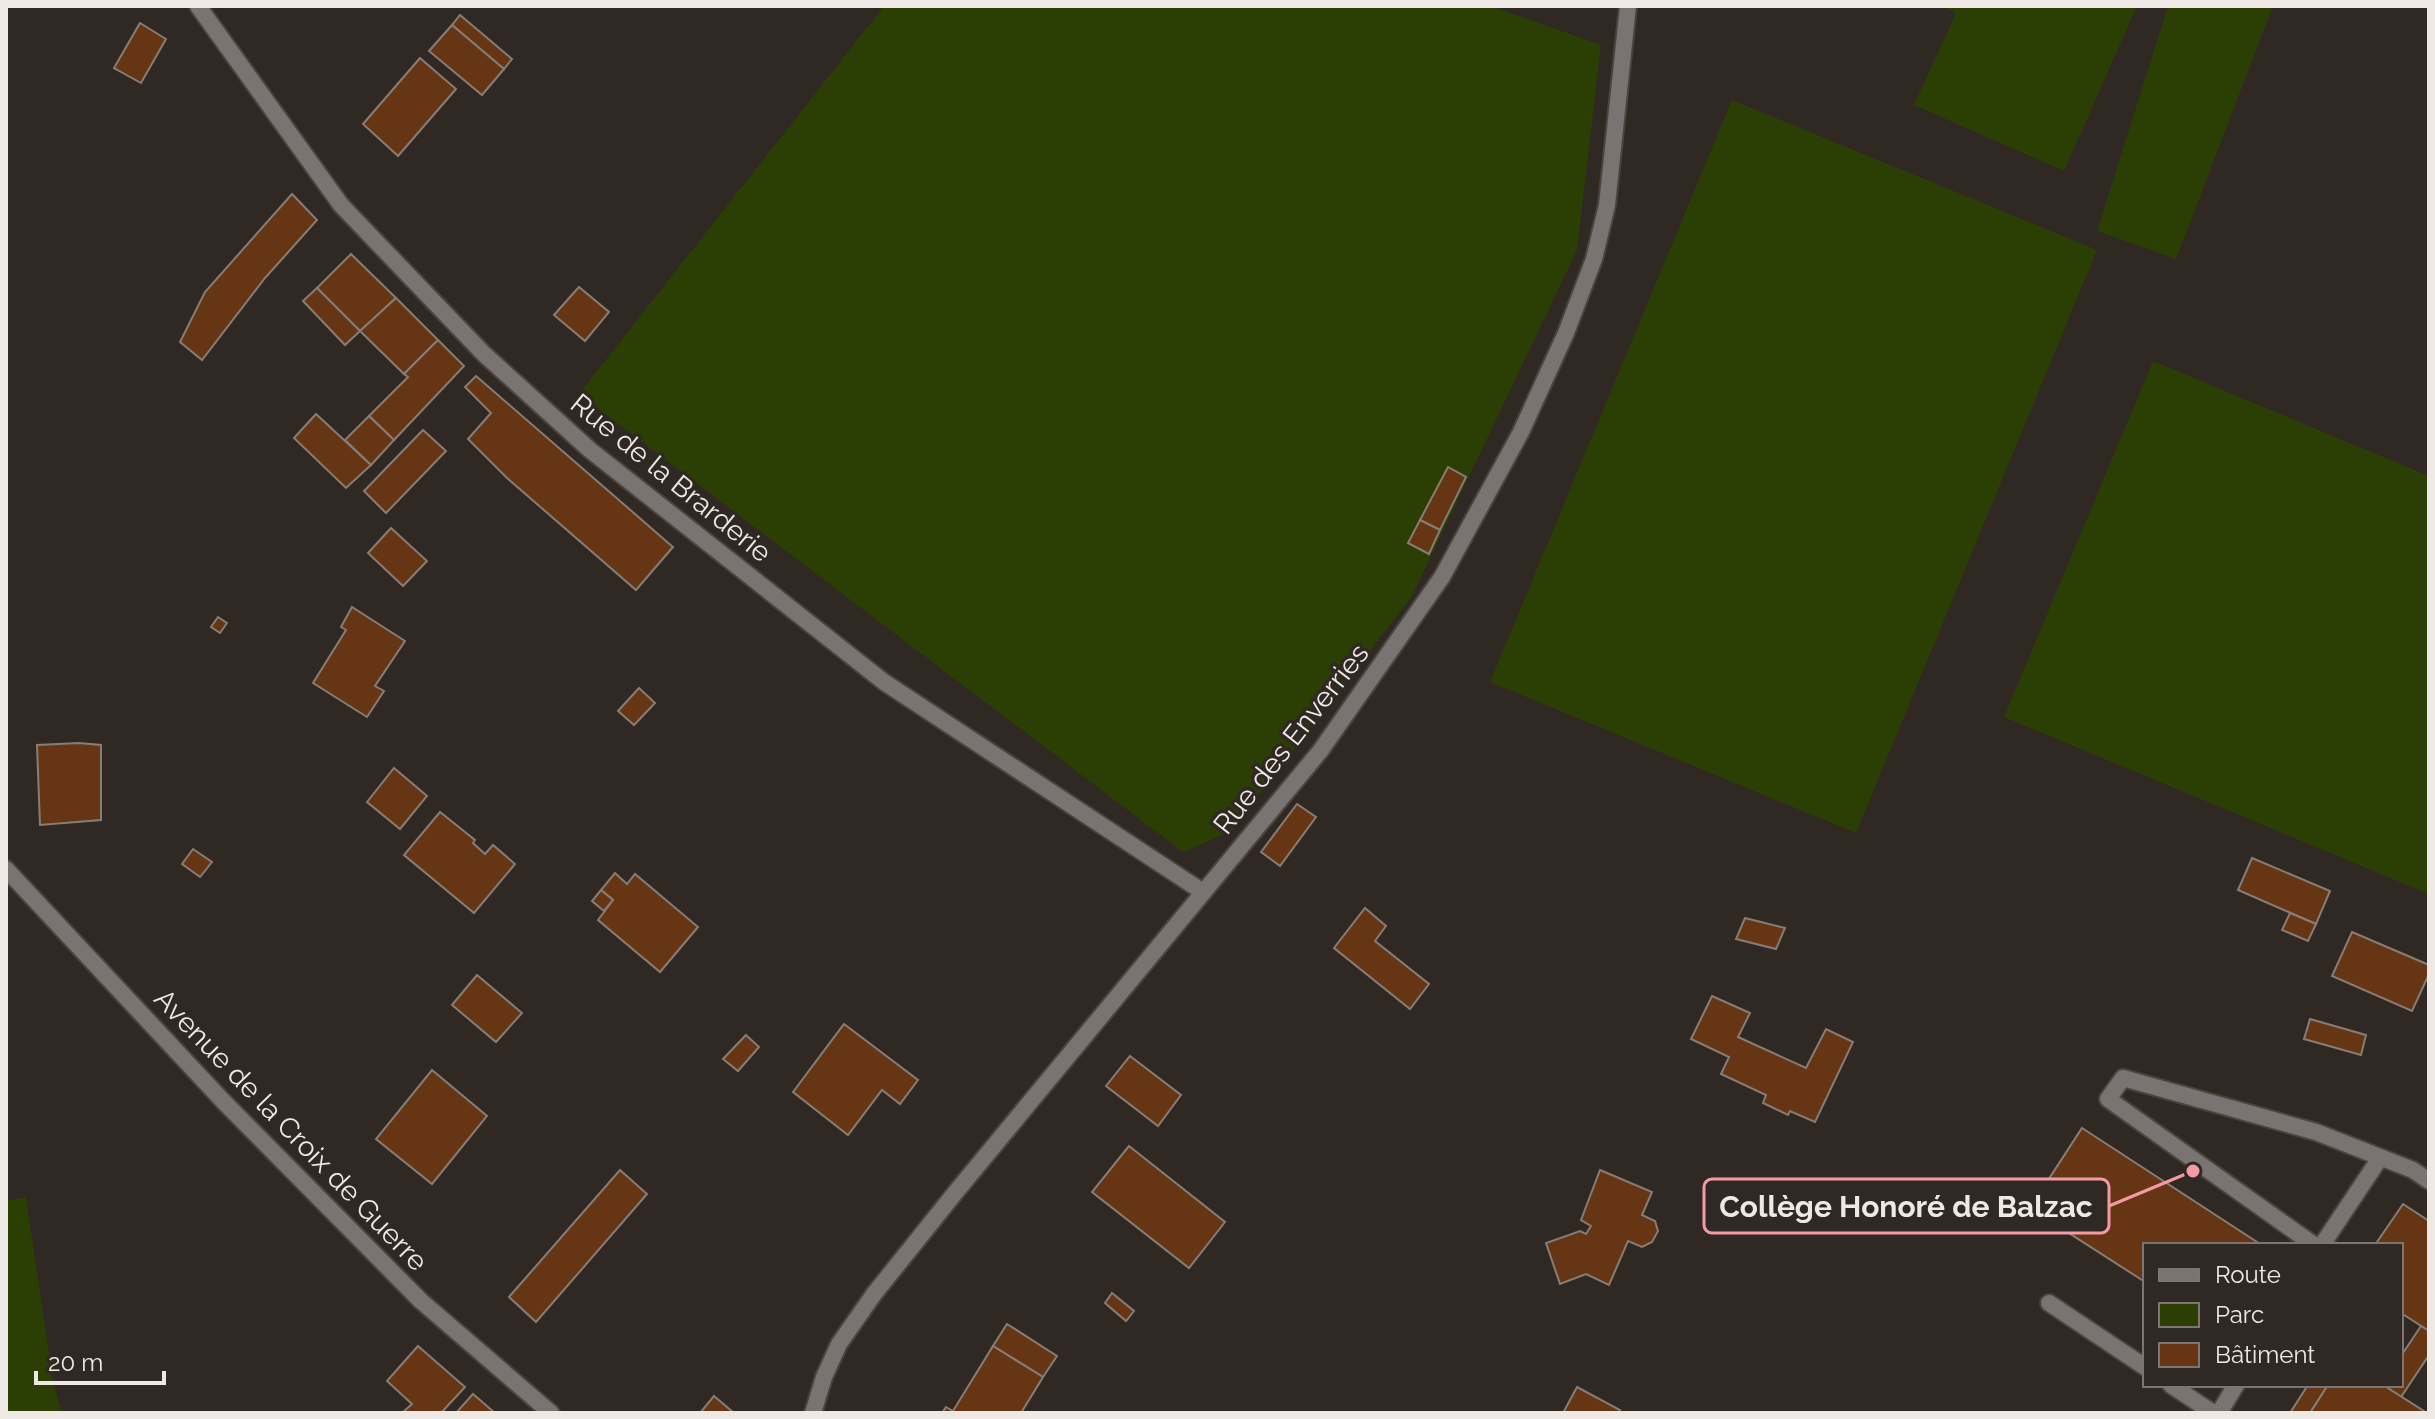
<svg xmlns="http://www.w3.org/2000/svg" width="2435" height="1419" viewBox="0 0 2435 1419" font-family="Raleway,sans-serif">
	<style>
		.green { fill: #2b3f05 }
		.building { fill: #663614; stroke: #877d77; stroke-width: 2 }
		.lines { fill: none; stroke-linecap: round; stroke-linejoin: round }
		.service-casing { stroke: #4b433e; stroke-width: 20 }
		.minor-casing { stroke: #4b433e; stroke-width: 20 }
		.tertiary-casing { stroke: #4b433e; stroke-width: 20 }
		.service { stroke: #797471; stroke-width: 16 }
		.minor { stroke: #797471; stroke-width: 16 }
		.tertiary { stroke: #797471; stroke-width: 16 }
		.labels { text-anchor: middle; dominant-baseline: central; stroke-width: 7; stroke-linejoin: round; paint-order: stroke }
		.street-label { font-size: 28px; fill: #efe9e5; stroke: #302823 }
		.leader { fill: none; stroke: #f49aa4; stroke-width: 3 }
		.callout-dot { fill: #f49aa4; stroke: #302823; stroke-width: 3 }
		.callout { fill: #302823; stroke: #f49aa4; stroke-width: 3 }
		.callout-label { font-size: 30px; text-anchor: middle; font-weight: bold; fill: #efe9e5 }
	</style>
	<rect width="100%" height="100%" fill="#302823"/>
	<!-- green -->
	<g class="green">
		<path d="M884,6H1491L1601,45L1577,250L1412,596L1231,831L1183,852L579,394Z"/>
		<path d="M1941,6H2137L2064,171L1914,105L1956,13Z"/>
		<path d="M2168,6H2273L2176,259L2097,231Z"/>
		<path d="M1732,100L2097,250L1856,833L1490,682Z"/>
		<path d="M2153,361L2429,476V894L2004,717Z"/>
		<path d="M26,1197L53,1381L62,1413H6V1201Z"/>
	</g>
	<!-- building -->
	<g class="building">
		<path d="M460,15L512,59L504,69L452,25Z"/>
		<path d="M140,23L166,39L141,83L114,68Z"/>
		<path d="M452,25L504,69L482,95L429,51Z"/>
		<path d="M420,58L456,89L398,156L363,124Z"/>
		<path d="M292,194L317,220L265,278L202,360L180,342L205,292Z"/>
		<path d="M351,254L396,298L360,331L317,288Z"/>
		<path d="M579,287L609,312L585,341L554,315Z"/>
		<path d="M317,288L360,331L345,345L303,301Z"/>
		<path d="M396,298L438,340L404,374L360,331Z"/>
		<path d="M438,340L464,366L394,440L369,416L408,377L404,374Z"/>
		<path d="M476,376L673,547L636,590L507,478L468,439L491,413L465,387Z"/>
		<path d="M316,414L371,465L346,488L294,438Z"/>
		<path d="M369,416L394,440L371,465L345,440Z"/>
		<path d="M423,430L446,451L386,513L364,491Z"/>
		<path d="M1448,467L1466,477L1440,530L1420,520Z"/>
		<path d="M1420,520L1440,530L1429,554L1408,543Z"/>
		<path d="M391,528L427,561L403,586L368,553Z"/>
		<path d="M352,607L405,641L375,686L384,691L367,717L313,683L346,630L341,627Z"/>
		<path d="M218,617L227,623L220,633L211,627Z"/>
		<path d="M639,688L655,703L634,725L618,711Z"/>
		<path d="M79,743L101,745V820L40,825L37,745Z"/>
		<path d="M394,768L427,796L400,829L367,802Z"/>
		<path d="M1297,804L1316,817L1280,866L1261,852Z"/>
		<path d="M440,812L475,840L473,843L485,854L493,845L515,864L474,913L404,855Z"/>
		<path d="M193,849L212,862L200,877L182,864Z"/>
		<path d="M2252,858L2330,891L2316,924L2238,890Z"/>
		<path d="M615,873L627,884L635,874L698,927L660,972L598,920L613,900L601,890Z"/>
		<path d="M601,890L613,900L604,911L592,901Z"/>
		<path d="M1365,908L1386,926L1375,941L1429,984L1410,1009L1334,948Z"/>
		<path d="M2290,913L2316,924L2308,941L2282,930Z"/>
		<path d="M1745,918L1785,928L1776,949L1736,939Z"/>
		<path d="M2352,932L2429,965V974L2412,1011L2332,976Z"/>
		<path d="M477,975L522,1013L496,1042L452,1005Z"/>
		<path d="M1712,996L1750,1013L1738,1037L1806,1068L1826,1029L1853,1042L1815,1122L1790,1111L1788,1115L1763,1103L1766,1095L1721,1074L1729,1057L1691,1039Z"/>
		<path d="M2310,1019L2366,1035L2361,1055L2304,1039Z"/>
		<path d="M844,1024L918,1080L900,1104L882,1090L848,1135L793,1092Z"/>
		<path d="M746,1035L759,1047L738,1071L723,1059Z"/>
		<path d="M1130,1056L1181,1095L1158,1126L1106,1086Z"/>
		<path d="M432,1070L487,1116L432,1184L376,1139Z"/>
		<path d="M2082,1128L2257,1242L2255,1245H2145V1282L2030,1208Z"/>
		<path d="M1129,1146L1225,1222L1189,1268L1092,1192Z"/>
		<path d="M620,1170L647,1194L536,1322L509,1297Z"/>
		<path d="M1600,1170L1652,1192L1642,1215L1655,1221L1658,1231L1652,1242L1642,1247L1628,1241L1609,1285L1586,1274L1560,1284L1546,1243L1580,1231L1586,1234L1591,1226L1581,1220Z"/>
		<path d="M2403,1204L2429,1221V1331L2401,1313V1245H2375Z"/>
		<path d="M1112,1293L1134,1311L1126,1321L1105,1303Z"/>
		<path d="M1007,1324L1057,1356L1043,1377L993,1346Z"/>
		<path d="M2421,1326L2429,1331V1355L2401,1397L2383,1385H2401V1356Z"/>
		<path d="M418,1346L465,1387L441,1413H402L412,1404L387,1381Z"/>
		<path d="M993,1346L1043,1377L1021,1413H942L946,1407L953,1411Z"/>
		<path d="M2308,1385H2328L2310,1413H2290Z"/>
		<path d="M2328,1385H2383L2427,1413H2310Z"/>
		<path d="M1577,1387L1620,1410L1618,1413H1563Z"/>
		<path d="M473,1394L495,1413H456Z"/>
		<path d="M714,1396L734,1413H700Z"/>
	</g>
	<g class="lines">
		<defs>
			<g id="service">
				<path d="M2314,1245L2108,1099L2123,1078L2316,1132L2413,1170L2429,1181"/>
				<path d="M2322,1245L2380,1158"/>
				<path d="M2049,1303L2145,1367"/>
				<path d="M2171,1385L2213,1413"/>
				<path d="M2219,1413L2236,1385"/>
			</g>
			<g id="minor">
				<path d="M198,6L341,205L484,354L590,450L884,682L1203,892"/>
				<path d="M813,1413L824,1377L839,1344L874,1294L955,1193L1321,750L1442,577L1521,432L1566,333L1594,259L1607,205L1628,6"/>
			</g>
			<path id="tertiary" d="M6,869L223,1101L421,1301L551,1413"/>
		</defs>
		<!-- service casing -->
		<use href="#service" class="service-casing"/>
		<!-- minor casing -->
		<use href="#minor" class="minor-casing"/>
		<!-- tertiary casing -->
		<use href="#tertiary" class="tertiary-casing"/>
		<!-- service -->
		<use href="#service" class="service"/>
		<!-- minor -->
		<use href="#minor" class="minor"/>
		<!-- tertiary -->
		<use href="#tertiary" class="tertiary"/>
	</g>
	<g class="labels">
		<!-- street labels -->
		<g class="street-label">
			<text transform="translate(671 478) rotate(39)">Rue de la Brarderie</text>
			<text transform="translate(1291 739) rotate(-52)">Rue des Enverries</text>
			<text transform="translate(291 1130) rotate(46)">Avenue de la Croix de Guerre</text>
		</g>
	</g>
	<!-- callouts -->
	<path class="leader" d="M2193 1171L2109 1206"/>
	<circle class="callout-dot" cx="2193" cy="1171" r="8"/>
	<rect class="callout" x="1704" y="1179" width="405" height="54" rx="8"/>
	<g class="callout-label">
		<text x="1906" y="1217">Collège Honoré de Balzac</text>
	</g>
	<!-- border -->
	<rect width="2435" height="1419" fill="none" stroke="#efe9e5" stroke-width="16"/>
	<!-- legend -->
	<rect x="2143" y="1243" width="260" height="144" fill="#302823" stroke="#7c7571" stroke-width="2"/>
	<rect x="2159" y="1269" width="40" height="12" fill="#797471" stroke="#7c7571" stroke-width="2"/>
	<text x="2215" y="1283" font-size="24" fill="#efe9e5">Route</text>
	<rect x="2159" y="1303" width="40" height="24" fill="#2b3f05" stroke="#7c7571" stroke-width="2"/>
	<text x="2215" y="1323" font-size="24" fill="#efe9e5">Parc</text>
	<rect x="2159" y="1343" width="40" height="24" fill="#663614" stroke="#7c7571" stroke-width="2"/>
	<text x="2215" y="1363" font-size="24" fill="#efe9e5">Bâtiment</text>
	<!-- scale -->
	<path d="M36 1371v12h128v-12" fill="none" stroke="#efe9e5" stroke-width="4"/>
	<text x="48" y="1371" font-size="24" fill="#efe9e5" stroke="#302823" stroke-width="6" paint-order="stroke">20 m</text>
</svg>
